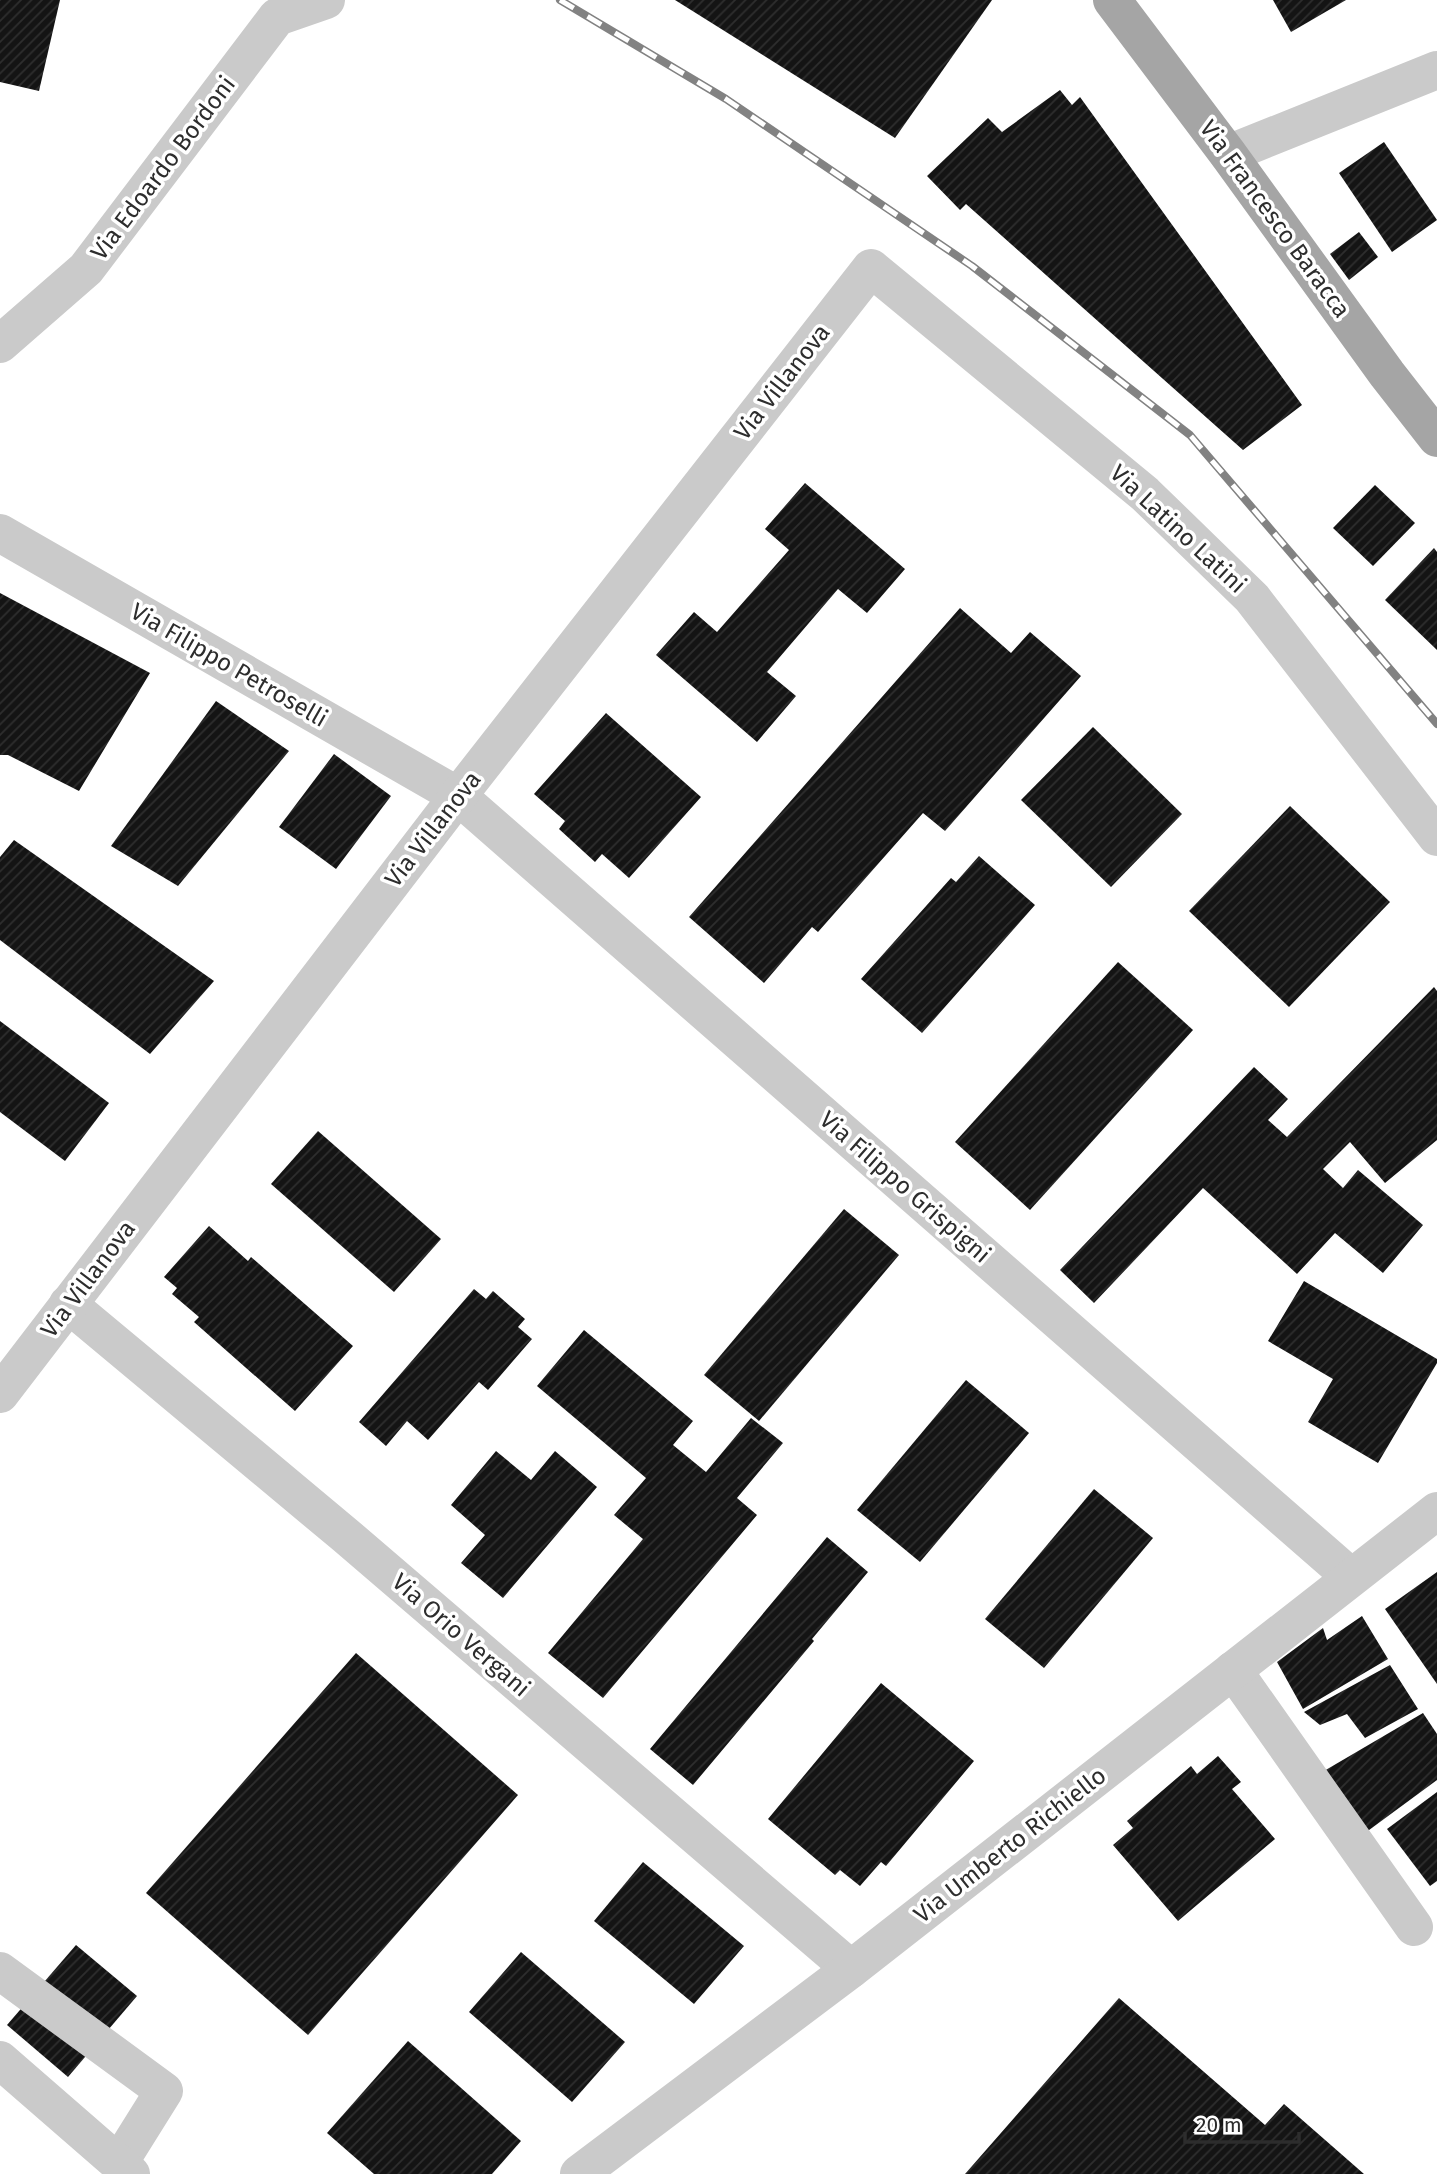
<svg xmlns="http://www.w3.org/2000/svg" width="1437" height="2174" viewBox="0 0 1437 2174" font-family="'Fira Sans',sans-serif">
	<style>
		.building { fill: url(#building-hatch) }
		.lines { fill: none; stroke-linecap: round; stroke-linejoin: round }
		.minor { stroke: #cacaca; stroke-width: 38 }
		.major { stroke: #a5a5a5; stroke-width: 38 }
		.rail-casing { stroke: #828282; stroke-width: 8 }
		.rail { stroke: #fff; stroke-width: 5; stroke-dasharray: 16; stroke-linecap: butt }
		.labels { text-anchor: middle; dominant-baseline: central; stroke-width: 7; stroke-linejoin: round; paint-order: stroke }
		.street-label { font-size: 24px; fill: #2d2d2d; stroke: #fff }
	</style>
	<defs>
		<pattern id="building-hatch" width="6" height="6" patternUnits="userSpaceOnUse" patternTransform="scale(1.75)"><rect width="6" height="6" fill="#141414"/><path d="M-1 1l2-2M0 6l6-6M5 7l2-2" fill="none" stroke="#2e2e2e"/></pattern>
	</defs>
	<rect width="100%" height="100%" fill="#fff"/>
	<!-- building -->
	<g class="building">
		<path d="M0,0H60L39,91L0,82Z"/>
		<path d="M675,0H992L895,138Z"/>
		<path d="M1273,0H1346L1291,32Z"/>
		<path d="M1060,90L1072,105L1080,97L1302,405L1243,450L966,204L960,210L927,176L988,118L1002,132Z"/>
		<path d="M1384,142L1437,220L1392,252L1339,173Z"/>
		<path d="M1359,232L1378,257L1349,280L1330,254Z"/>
		<path d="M805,483L905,569L867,613L838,589L767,672L796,696L757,742L656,655L694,612L717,632L789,550L765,529Z"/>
		<path d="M1375,485L1415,523L1373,566L1333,528Z"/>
		<path d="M1434,548L1437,552V650L1385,600Z"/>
		<path d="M0,593L150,673L79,791L8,755H0Z"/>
		<path d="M960,608L1011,653L1030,632L1081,676L945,831L923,813L818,932L812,927L764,983L689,917Z"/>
		<path d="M216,701L289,751L178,886L111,846Z"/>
		<path d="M606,713L701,797L629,878L602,854L595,862L559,829L565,821L534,794Z"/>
		<path d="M1093,727L1182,814L1111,887L1021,800Z"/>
		<path d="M334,754L391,796L336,869L279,827Z"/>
		<path d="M1290,806L1390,902L1289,1007L1189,911Z"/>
		<path d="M14,840L214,981L150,1054L0,940V857Z"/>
		<path d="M979,856L1035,905L922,1033L861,979L951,878L956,882Z"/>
		<path d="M1118,962L1193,1030L1030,1210L955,1142Z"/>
		<path d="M1434,987L1437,991V1140L1385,1183L1350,1142L1323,1169L1343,1188L1358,1170L1423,1225L1383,1273L1335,1233L1297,1274L1203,1188L1094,1303L1060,1270L1254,1067L1288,1099L1268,1120L1287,1137Z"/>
		<path d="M0,1021L109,1103L65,1161L0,1112Z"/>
		<path d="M318,1131L441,1239L394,1292L271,1184Z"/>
		<path d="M844,1209L899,1255L759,1421L704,1375Z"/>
		<path d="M209,1226L248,1261L251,1257L353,1346L295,1411L194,1322L199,1317L172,1294L177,1288L164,1277Z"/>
		<path d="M1304,1281L1437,1359V1363L1378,1463L1308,1422L1333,1379L1268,1341Z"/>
		<path d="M474,1289L486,1299L493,1291L525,1319L518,1327L532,1339L488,1390L479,1382L428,1440L407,1421L386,1446L359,1422Z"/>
		<path d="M584,1330L693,1421L673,1445L706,1472L751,1418L783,1443L737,1498L757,1515L603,1698L548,1653L643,1539L614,1515L646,1478L537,1386Z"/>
		<path d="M966,1380L1029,1433L920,1562L857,1510Z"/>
		<path d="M496,1451L531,1480L555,1451L597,1487L503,1598L461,1563L485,1535L451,1505Z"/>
		<path d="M1094,1489L1153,1538L1044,1668L985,1619Z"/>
		<path d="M827,1537L868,1572L812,1639L814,1641L693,1785L650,1749Z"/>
		<path d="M1437,1572V1684L1385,1609Z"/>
		<path d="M1362,1616L1388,1659L1303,1709L1277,1662L1323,1628L1327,1640Z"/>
		<path d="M356,1653L518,1795L308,2035L146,1893Z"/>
		<path d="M1390,1665L1418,1709L1365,1738L1347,1714L1320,1725L1304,1712Z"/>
		<path d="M881,1683L974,1761L886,1866L881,1862L860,1886L840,1870L835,1875L768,1819Z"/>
		<path d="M1423,1713L1437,1734V1780L1365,1833L1324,1771Z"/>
		<path d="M1218,1756L1241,1782L1232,1789L1275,1839L1178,1921L1113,1845L1133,1828L1127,1821L1191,1766L1197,1774Z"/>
		<path d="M1437,1792V1881L1430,1886L1387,1829Z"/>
		<path d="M643,1862L744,1946L694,2004L594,1921Z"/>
		<path d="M76,1945L137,1996L68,2077L7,2025Z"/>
		<path d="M521,1952L625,2042L572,2102L469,2012Z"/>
		<path d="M1119,1998L1265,2125L1284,2104L1364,2174H965Z"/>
		<path d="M408,2041L521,2141L492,2174H374L327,2133Z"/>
	</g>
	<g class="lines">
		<!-- minor -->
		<g class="minor">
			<path d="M1228,154L1437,70"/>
			<path d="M0,344L86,269L277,17L326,0"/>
			<path d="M0,533L458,796L1351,1577"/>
			<path d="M68,1304L345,1535L851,1969"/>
			<path d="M0,1394L458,796L871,268L1145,494L1252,598L1437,837"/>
			<path d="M1233,1670L1414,1927"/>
			<path d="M0,1971L164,2091L119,2163"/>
			<path d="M0,2060L131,2174"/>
			<path d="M579,2174L851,1969L1437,1511"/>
		</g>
		<!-- major -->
		<path class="major" d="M1112,0L1228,154L1387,374L1437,438"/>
		<defs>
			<path id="rail" d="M560,0L726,99L972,266L1190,435L1437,724"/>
		</defs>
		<!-- rail casing -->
		<use href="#rail" class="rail-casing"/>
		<!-- rail -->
		<use href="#rail" class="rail"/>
	</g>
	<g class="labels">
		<!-- street labels -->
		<g class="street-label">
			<text transform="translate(163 168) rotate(-53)">Via Edoardo Bordoni</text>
			<text transform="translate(1275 219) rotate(54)">Via Francesco Baracca</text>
			<text transform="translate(782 382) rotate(-52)">Via Villanova</text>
			<text transform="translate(1178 529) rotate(43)">Via Latino Latini</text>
			<text transform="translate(229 665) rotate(30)">Via Filippo Petroselli</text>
			<text transform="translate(433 829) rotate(-52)">Via Villanova</text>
			<text transform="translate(905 1187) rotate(41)">Via Filippo Grispigni</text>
			<text transform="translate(88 1279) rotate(-53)">Via Villanova</text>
			<text transform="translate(461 1635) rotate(41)">Via Orio Vergani</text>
			<text transform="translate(1010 1845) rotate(-38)">Via Umberto Richiello</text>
		</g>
	</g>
	<!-- scale -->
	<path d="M1185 2132v10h114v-10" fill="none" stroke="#2d2d2d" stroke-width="3.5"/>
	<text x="1196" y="2132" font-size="21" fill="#2d2d2d" stroke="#ffffff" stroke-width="5" paint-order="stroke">20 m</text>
</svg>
